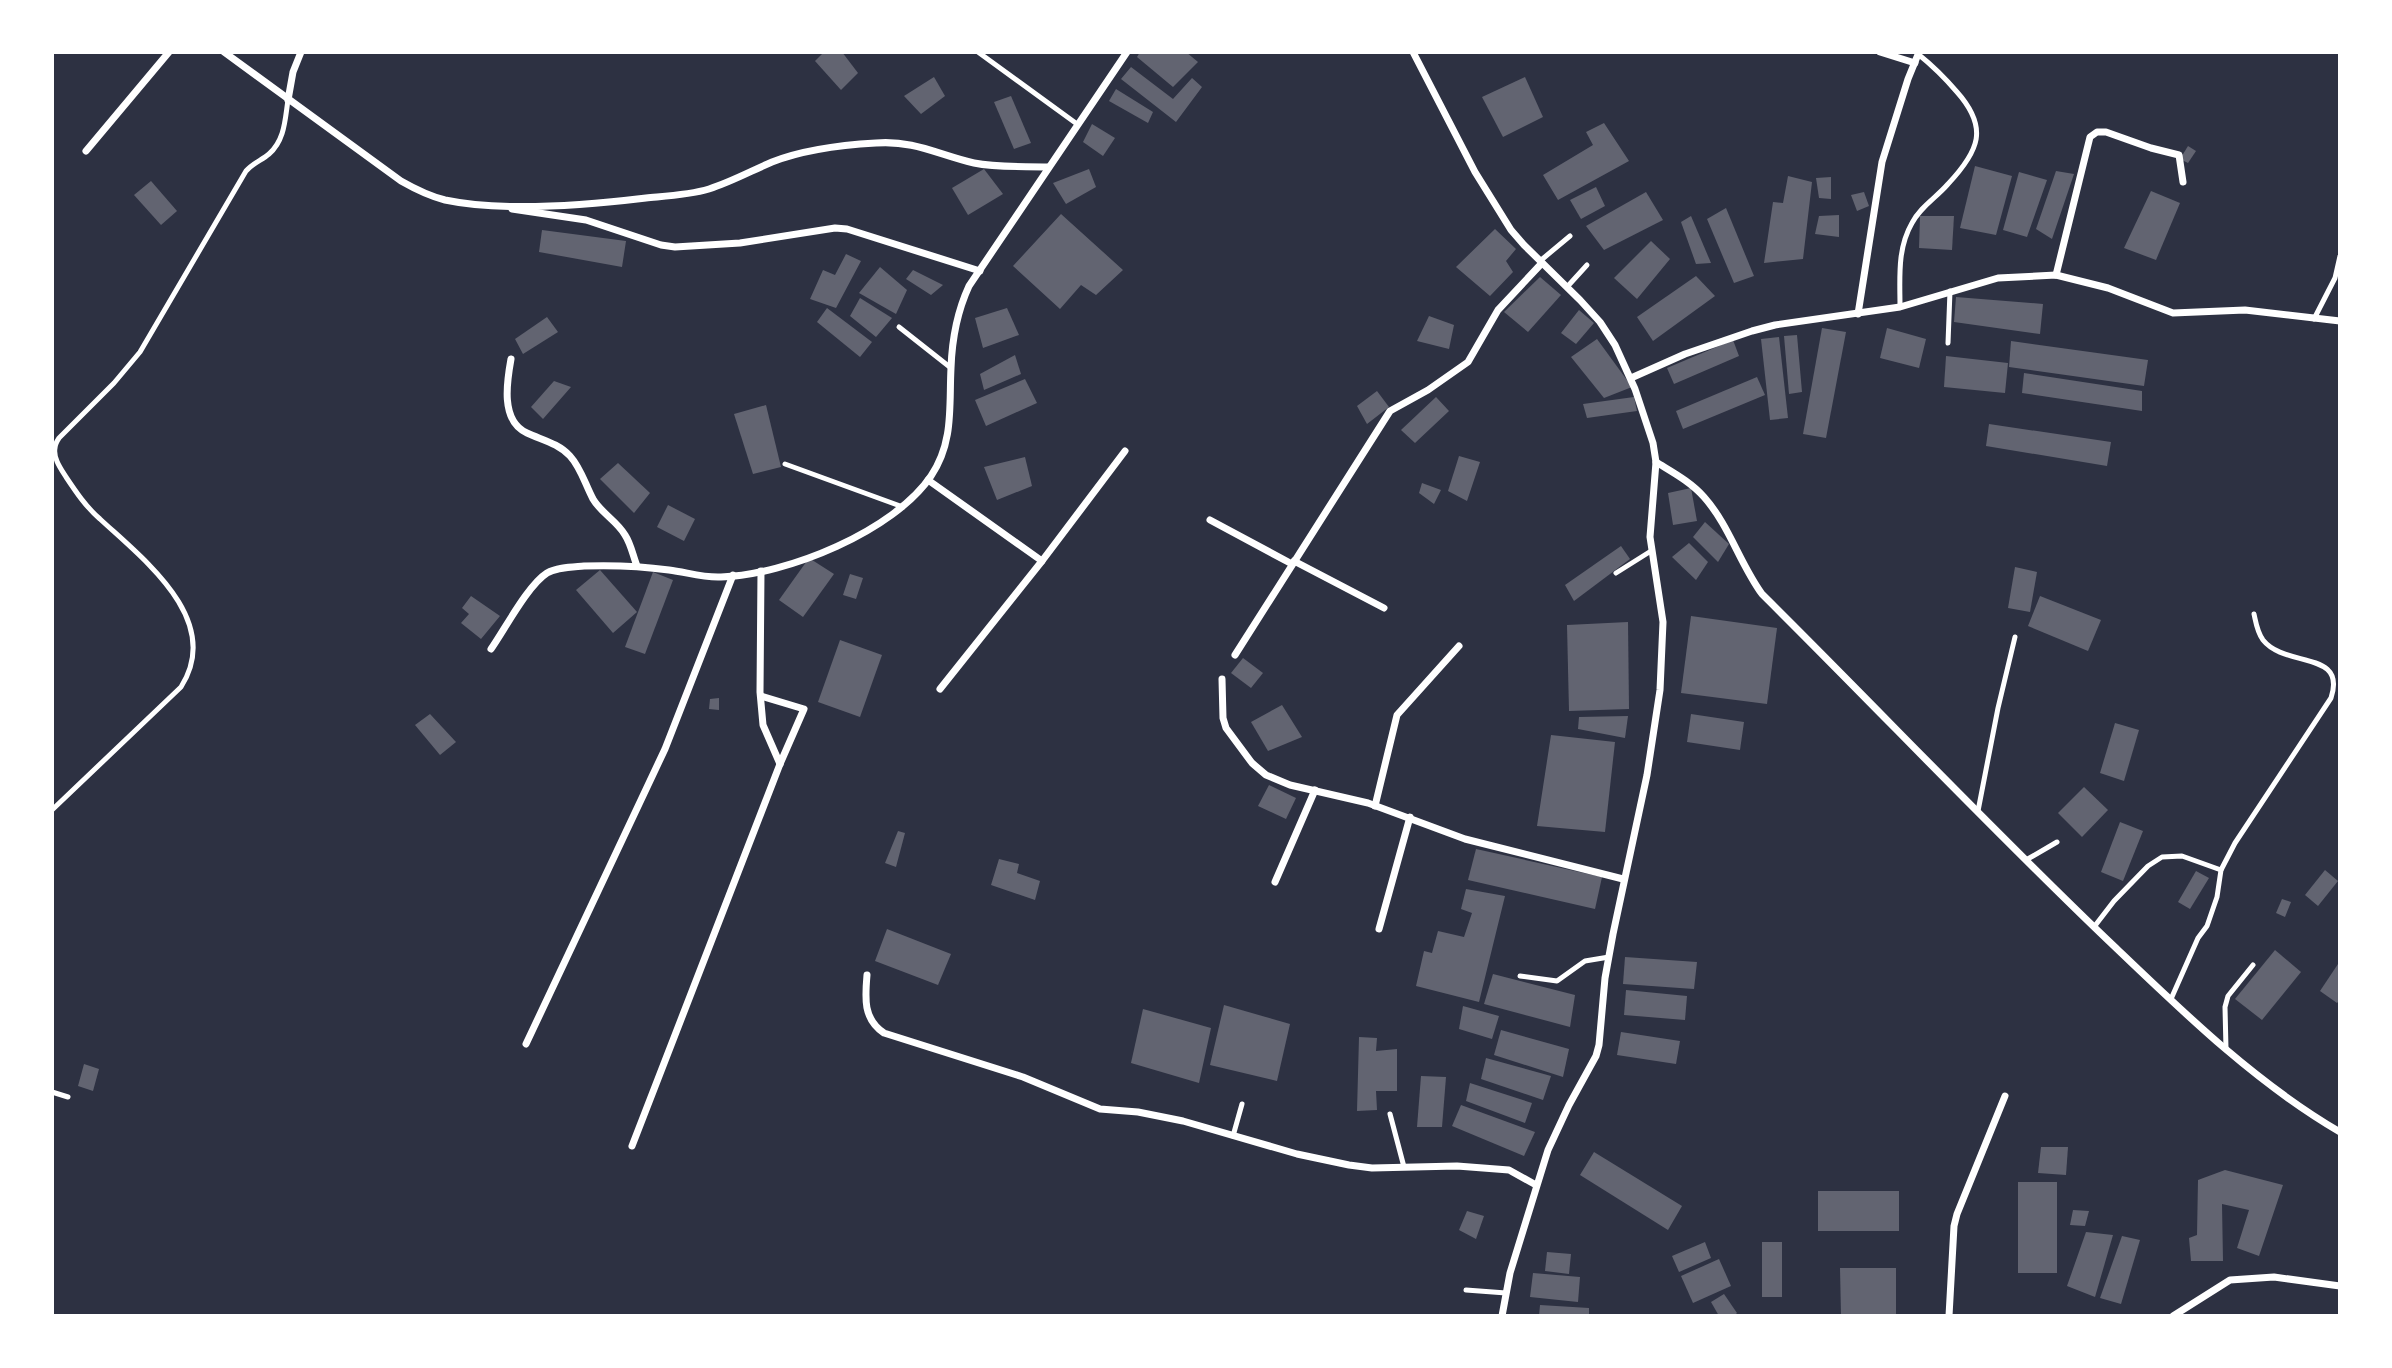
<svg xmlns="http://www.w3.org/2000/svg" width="2392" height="1368" viewBox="0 0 2392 1368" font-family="'Sofia Sans Condensed',sans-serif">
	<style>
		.building { fill: #626471 }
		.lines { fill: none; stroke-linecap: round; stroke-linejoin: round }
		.service { stroke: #fff; stroke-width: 5 }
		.minor { stroke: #fff; stroke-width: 7 }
	</style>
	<rect width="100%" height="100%" fill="#2d3142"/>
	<!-- building -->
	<g class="building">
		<path d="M824,52H842L858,73L841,90L815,61Z"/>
		<path d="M1140,52H1186L1198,62L1173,87L1137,57Z"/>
		<path d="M1131,67L1173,99L1192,78L1202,87L1176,122L1121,79Z"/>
		<path d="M934,77L945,96L921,114L904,96Z"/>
		<path d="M1525,77L1543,117L1503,137L1482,97Z"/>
		<path d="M1116,89L1153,112L1148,123L1109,101Z"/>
		<path d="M1011,96L1031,143L1014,149L994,102Z"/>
		<path d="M1604,123L1629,161L1558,200L1543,175L1593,145L1586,132Z"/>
		<path d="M1092,124L1115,138L1103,156L1083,142Z"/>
		<path d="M2188,146L2196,151L2188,163L2180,159Z"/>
		<path d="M1975,166L2012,176L1996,235L1960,228Z"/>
		<path d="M984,169L1003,194L968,215L952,188Z"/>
		<path d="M1089,169L1096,187L1066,204L1053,183Z"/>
		<path d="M2056,171L2074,174L2052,239L2036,229Z"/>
		<path d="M2019,172L2047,180L2027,237L2003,230Z"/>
		<path d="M1788,176L1812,182L1803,259L1764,263L1773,202L1783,203Z"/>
		<path d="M1831,177V199L1819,198L1816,178Z"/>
		<path d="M151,181L177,211L161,225L134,195Z"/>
		<path d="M1596,187L1605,206L1581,219L1570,200Z"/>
		<path d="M2151,191L2180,203L2156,260L2124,248Z"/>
		<path d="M1646,192L1663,220L1604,250L1586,226Z"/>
		<path d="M1864,192L1869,206L1857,211L1851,195Z"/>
		<path d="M1726,208L1754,276L1734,283L1707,219Z"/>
		<path d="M1061,214L1123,270L1096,295L1081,285L1060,309L1013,266Z"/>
		<path d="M1839,215V237L1815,234L1819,216Z"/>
		<path d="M1691,216L1711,263L1696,264L1681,222Z"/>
		<path d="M1920,216H1954L1952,250L1919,248Z"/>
		<path d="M1495,229L1516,249L1506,261L1513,272L1490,296L1456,267Z"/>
		<path d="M542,230L626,241L622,267L539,252Z"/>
		<path d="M1651,241L1670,259L1637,299L1614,278Z"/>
		<path d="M846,254L861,261L836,308L810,299L823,270L835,275Z"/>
		<path d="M880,267L907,290L896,314L859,293Z"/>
		<path d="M913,270L943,285L931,295L906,279Z"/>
		<path d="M1696,276L1715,296L1653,341L1637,317Z"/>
		<path d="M1540,277L1561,295L1528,332L1504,312Z"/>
		<path d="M1956,297L2043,304L2040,334L1954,322Z"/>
		<path d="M860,298L892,318L876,337L850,316Z"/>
		<path d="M827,308L872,342L860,357L817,322Z"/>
		<path d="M1007,308L1019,335L983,348L975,318Z"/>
		<path d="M1579,310L1594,323L1576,344L1561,333Z"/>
		<path d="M1429,316L1454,325L1449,349L1417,341Z"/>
		<path d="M547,317L558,332L523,354L515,339Z"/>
		<path d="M1822,328L1846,332L1826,438L1803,434Z"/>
		<path d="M1887,328L1926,339L1919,368L1880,358Z"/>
		<path d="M1797,335L1802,392L1789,394L1784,336Z"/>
		<path d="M1779,337L1788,418L1770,420L1761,339Z"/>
		<path d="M1597,339L1632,387L1604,398L1571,357Z"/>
		<path d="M1733,340L1739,356L1674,384L1667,368Z"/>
		<path d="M2011,341L2148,360L2144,386L2009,367Z"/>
		<path d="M1015,355L1021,374L984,390L980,374Z"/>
		<path d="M1946,356L2008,363L2005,393L1944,387Z"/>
		<path d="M2024,373L2142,391V411L2022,393Z"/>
		<path d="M1757,377L1765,395L1683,429L1676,411Z"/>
		<path d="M1025,379L1037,403L986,426L975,400Z"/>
		<path d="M554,381L571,387L543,419L531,407Z"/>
		<path d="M1377,391L1389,407L1367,424L1357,406Z"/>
		<path d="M1436,397L1449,411L1415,443L1401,430Z"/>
		<path d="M1634,397L1637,411L1587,418L1583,404Z"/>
		<path d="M766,405L781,467L753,474L734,414Z"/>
		<path d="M1989,424L2111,442L2107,466L1986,446Z"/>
		<path d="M1459,456L1480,462L1467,501L1448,491Z"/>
		<path d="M1025,457L1032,486L997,500L984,467Z"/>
		<path d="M618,463L650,493L634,513L600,479Z"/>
		<path d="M1422,483L1441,490L1434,504L1419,493Z"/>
		<path d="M1691,488L1697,521L1673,525L1668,493Z"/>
		<path d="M668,505L695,519L684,541L657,527Z"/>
		<path d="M1705,522L1729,544L1718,562L1693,537Z"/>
		<path d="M1689,543L1708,562L1696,580L1672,557Z"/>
		<path d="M1621,546L1630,559L1574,601L1565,585Z"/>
		<path d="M809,558L834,574L803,617L779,600Z"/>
		<path d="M2015,567L2037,572L2030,612L2008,608Z"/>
		<path d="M600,570L637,612L613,633L576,590Z"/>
		<path d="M653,572L673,580L645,654L625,647Z"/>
		<path d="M850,574L863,578L856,599L843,595Z"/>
		<path d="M471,596L500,616L481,639L461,623L469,614L462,608Z"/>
		<path d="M2040,596L2101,620L2088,651L2028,626Z"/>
		<path d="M1691,616L1777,628L1767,704L1681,693Z"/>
		<path d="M1628,622L1629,709L1569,711L1567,625Z"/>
		<path d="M840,640L882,655L860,717L818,702Z"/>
		<path d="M1243,658L1263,673L1251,688L1231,673Z"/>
		<path d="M719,698V710L709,709L710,699Z"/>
		<path d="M1282,705L1302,737L1268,751L1251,722Z"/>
		<path d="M430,714L456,742L440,755L415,725Z"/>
		<path d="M1691,714L1744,722L1740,750L1687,742Z"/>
		<path d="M1628,716L1625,738L1578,729L1579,717Z"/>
		<path d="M2115,723L2139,730L2124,781L2100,773Z"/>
		<path d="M1551,735L1615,742L1605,832L1537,826Z"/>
		<path d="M1269,785L1296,798L1286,819L1258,806Z"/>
		<path d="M2084,787L2108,810L2082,837L2058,813Z"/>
		<path d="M2120,822L2143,831L2123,881L2101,872Z"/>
		<path d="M898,831L905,833L896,867L885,863Z"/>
		<path d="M1476,849L1602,877L1595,909L1468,880Z"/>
		<path d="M999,859L1019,864L1017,873L1040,881L1035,900L991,885Z"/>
		<path d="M2325,870L2338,881L2318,906L2305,895Z"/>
		<path d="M2196,871L2209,878L2190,909L2178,902Z"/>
		<path d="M1466,889L1505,896L1479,1002L1416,986L1424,951L1432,953L1438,931L1464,937L1472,913L1461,909Z"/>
		<path d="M2282,899L2291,902L2285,917L2276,913Z"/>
		<path d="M887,929L951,954L938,985L875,961Z"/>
		<path d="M2275,950L2301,972L2262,1020L2235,999Z"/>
		<path d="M1625,957L1697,962L1694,989L1623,984Z"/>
		<path d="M2340,961V1000L2337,1003L2320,991Z"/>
		<path d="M1493,974L1575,995L1570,1027L1484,1004Z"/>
		<path d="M1626,990L1687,996L1685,1020L1624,1015Z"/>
		<path d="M1224,1005L1290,1024L1277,1081L1210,1065Z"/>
		<path d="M1463,1006L1499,1016L1492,1039L1459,1029Z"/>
		<path d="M1143,1009L1211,1028L1199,1083L1131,1063Z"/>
		<path d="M1501,1030L1569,1049L1563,1077L1494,1055Z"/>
		<path d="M1621,1032L1680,1041L1676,1064L1617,1055Z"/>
		<path d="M1359,1037L1377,1038L1376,1051L1397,1049V1091H1376L1377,1110L1357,1111Z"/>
		<path d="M1486,1058L1551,1076L1543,1100L1481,1079Z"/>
		<path d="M84,1064L99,1069L93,1091L78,1086Z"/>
		<path d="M1421,1076L1446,1077L1442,1127H1417Z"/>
		<path d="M1470,1083L1532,1103L1525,1123L1466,1101Z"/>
		<path d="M1461,1105L1535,1132L1524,1156L1452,1126Z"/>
		<path d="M2041,1147H2068L2066,1175L2038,1173Z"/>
		<path d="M1594,1152L1682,1206L1668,1230L1580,1175Z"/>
		<path d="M2225,1170L2283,1185L2259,1256L2237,1248L2249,1210L2222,1204L2223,1261H2191L2189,1238L2197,1235L2198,1180Z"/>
		<rect x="2018" y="1182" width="39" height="91"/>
		<rect x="1818" y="1191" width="81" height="40"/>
		<path d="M2073,1210L2089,1211L2085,1226L2070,1225Z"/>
		<path d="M1467,1211L1484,1216L1476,1239L1459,1230Z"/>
		<path d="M2086,1232L2113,1235L2095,1297L2067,1286Z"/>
		<path d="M2122,1236L2140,1240L2121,1304L2100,1298Z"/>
		<path d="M1705,1242L1711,1258L1679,1272L1672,1256Z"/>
		<rect x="1762" y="1242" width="20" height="55"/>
		<path d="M1547,1252L1571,1254L1569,1274L1545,1271Z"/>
		<path d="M1719,1259L1731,1286L1693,1303L1681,1276Z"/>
		<path d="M1840,1268H1896V1316H1841Z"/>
		<path d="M1533,1273L1580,1277L1578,1302L1530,1297Z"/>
		<path d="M1724,1294L1737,1313L1734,1316H1719L1711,1302Z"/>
		<path d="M1540,1305L1589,1308V1316H1539Z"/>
	</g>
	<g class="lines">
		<!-- service -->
		<g class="service">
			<path d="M978,52L1077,124"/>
			<path d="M1540,261L1570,236"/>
			<path d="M1567,287L1587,265"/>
			<path d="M1900,307C1900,278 1897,249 1912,223C1921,206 1936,198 1948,184C1979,151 1989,128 1957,92C1945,78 1933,66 1918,54"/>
			<path d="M2314,319L2335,278L2340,256"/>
			<path d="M899,327L951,368"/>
			<path d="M1948,343L1950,291"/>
			<path d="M785,464L903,507"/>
			<path d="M1616,573L1651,551"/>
			<path d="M52,810L181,687C224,620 143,559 100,519C86,507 76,492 66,477C61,469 53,458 55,448C55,444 57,441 59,438L114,383L140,352L246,171C253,163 262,160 269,154C285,140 285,119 288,100"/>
			<path d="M1978,811L1998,708L2015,637"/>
			<path d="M2026,860L2057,842"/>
			<path d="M2094,927L2114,901L2148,866L2162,857L2182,856L2221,870"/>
			<path d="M1520,976L1557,981L1585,961L1609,957"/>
			<path d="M2171,999L2198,938L2207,926L2217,897L2221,870L2235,843L2331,698C2347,650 2285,668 2263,640C2257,632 2256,623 2254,614"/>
			<path d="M2226,1049L2225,1007L2228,996L2253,965"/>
			<path d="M52,1092L68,1097"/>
			<path d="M1390,1114L1404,1167"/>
			<path d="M1233,1136L1242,1104"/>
			<path d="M1466,1290L1506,1293"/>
		</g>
		<!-- minor -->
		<g class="minor">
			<path d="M224,52L401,181C415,189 429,196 445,200C502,212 588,205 646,198C667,196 689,195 709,189C731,182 751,171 772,162C805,149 841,145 876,143C914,140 939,155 974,163C998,168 1024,166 1048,167"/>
			<path d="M1413,52L1475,172L1511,230L1524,245L1580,300L1600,322L1615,345L1635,389L1653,443L1656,462L1650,537L1663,622L1660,690L1647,775L1613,934L1605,978L1599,1045L1596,1056L1569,1105L1548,1150L1510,1273L1502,1316"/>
			<path d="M1880,52L1915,63"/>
			<path d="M288,100L293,72L301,52"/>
			<path d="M86,151L169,52"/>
			<path d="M512,209L586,220L661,245L675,247L740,243L835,228L847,229L980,271"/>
			<path d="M2056,275L2090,137L2097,132H2106L2151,148L2179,155L2183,182"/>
			<path d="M1858,314L1882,162L1908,79L1919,52"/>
			<path d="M511,359C507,381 500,421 527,433C542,440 558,443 570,456C581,468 585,484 593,499C601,513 617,521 625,535C631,544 633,556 637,566"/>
			<path d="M1631,378L1685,354L1752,331L1775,325L1900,307L1998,278L2056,275L2108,288L2173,313L2245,310L2340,321"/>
			<path d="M1656,462C1672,472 1691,482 1704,497C1729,525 1740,564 1762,594C1880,711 1994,832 2115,947C2185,1014 2256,1083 2340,1132"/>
			<path d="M928,480L1042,561"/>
			<path d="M1210,520L1292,564"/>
			<path d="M1294,561L1384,608"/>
			<path d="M761,571L760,692L763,725L780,764"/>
			<path d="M491,649C505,629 528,585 547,573C557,567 573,567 584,566C612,565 640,566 669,570C686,572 703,578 721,577C787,575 894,531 931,476C954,442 949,406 951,368C952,339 957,312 969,286L1127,52"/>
			<path d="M1235,655L1390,411L1428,390L1468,362L1498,310L1542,263"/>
			<path d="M1222,679L1223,718L1226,728L1252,763L1266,775L1290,785L1368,803L1465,839L1623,879"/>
			<path d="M940,689L1042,561L1125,451"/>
			<path d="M1375,806L1397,715L1459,646"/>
			<path d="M1275,882L1315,790"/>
			<path d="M1379,929L1410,817"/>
			<path d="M867,975C865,998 863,1019 884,1033L1023,1077L1100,1109L1138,1112L1183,1121L1297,1154L1349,1165L1372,1168L1457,1166L1509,1170L1536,1185"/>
			<path d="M526,1044L665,749L733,575"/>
			<path d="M632,1146L780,764L804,709L761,696"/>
			<path d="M1949,1316L1954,1226L1957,1214L2005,1096"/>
			<path d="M2173,1316L2230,1280L2274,1277L2340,1286"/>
		</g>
	</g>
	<!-- border -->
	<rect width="2392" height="1368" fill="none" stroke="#ffffff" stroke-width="108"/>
</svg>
